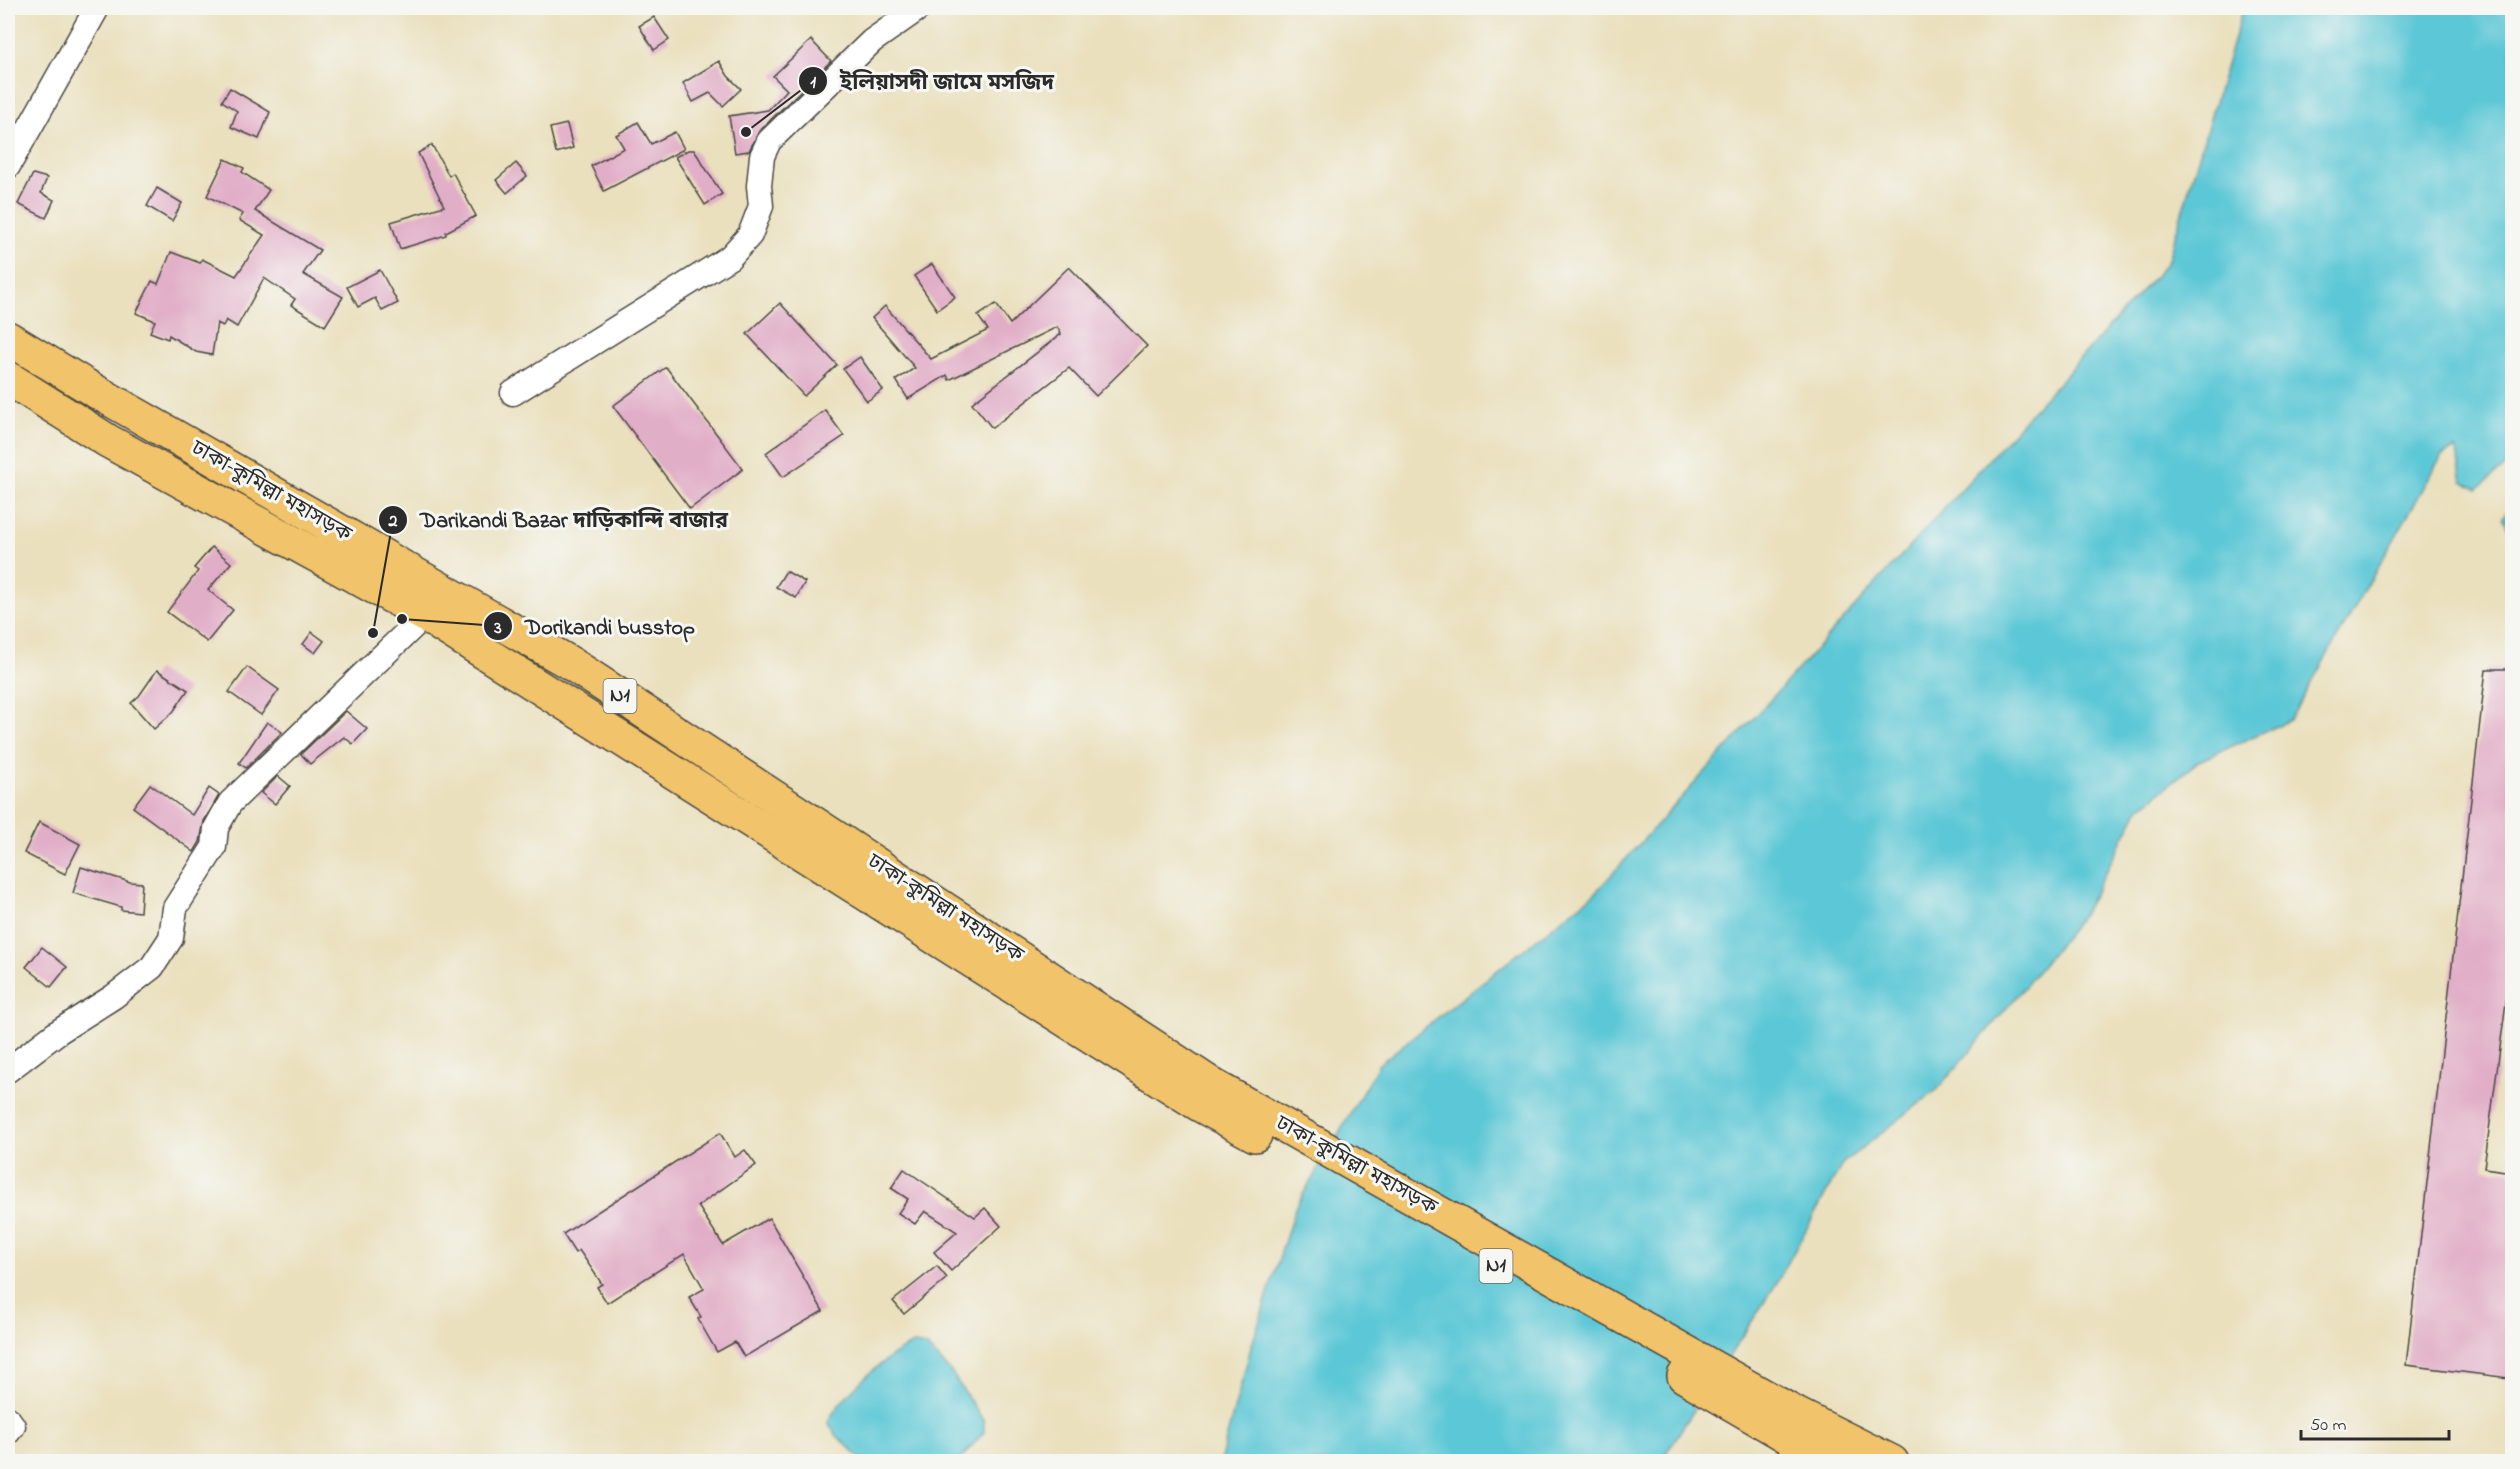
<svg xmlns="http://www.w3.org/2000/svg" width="2520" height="1469" viewBox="0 0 2520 1469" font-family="'Indie Flower','Noto Sans Bengali',sans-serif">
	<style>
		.water { fill: #5cc7d6; stroke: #447980; stroke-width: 1.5 }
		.building { fill: #e1aec7 }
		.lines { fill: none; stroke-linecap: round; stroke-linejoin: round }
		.street-casing { stroke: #484641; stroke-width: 27 }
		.highway-casing { stroke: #484641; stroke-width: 36 }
		.street { stroke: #fff; stroke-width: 24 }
		.highway { stroke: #f1c36a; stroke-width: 33 }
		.labels { text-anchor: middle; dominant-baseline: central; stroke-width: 6; stroke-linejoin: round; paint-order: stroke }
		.shield { fill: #f6f6f2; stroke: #686867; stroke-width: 1.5 }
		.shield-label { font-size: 20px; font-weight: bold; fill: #2b2b2b }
		.street-label { font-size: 21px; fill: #2b2b2b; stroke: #f6f6f2 }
		.leader { fill: none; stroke: #2b2b2b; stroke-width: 2 }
		.callout-dot { fill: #2b2b2b; stroke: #f6f6f2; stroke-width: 2 }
		.mark-label { font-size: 18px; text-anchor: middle; font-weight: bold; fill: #fff }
		.callout-label { font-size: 22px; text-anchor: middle; font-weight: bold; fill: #2b2b2b; stroke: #f6f6f2; stroke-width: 6; stroke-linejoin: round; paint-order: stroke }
	</style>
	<rect width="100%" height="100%" fill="#f6f6f2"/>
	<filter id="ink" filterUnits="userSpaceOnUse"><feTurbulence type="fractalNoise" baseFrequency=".0167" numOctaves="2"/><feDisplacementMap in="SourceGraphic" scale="12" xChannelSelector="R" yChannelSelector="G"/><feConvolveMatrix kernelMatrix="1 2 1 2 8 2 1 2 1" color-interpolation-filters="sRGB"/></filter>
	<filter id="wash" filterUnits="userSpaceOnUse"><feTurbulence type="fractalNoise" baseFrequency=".008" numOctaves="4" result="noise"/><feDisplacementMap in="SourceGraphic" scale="24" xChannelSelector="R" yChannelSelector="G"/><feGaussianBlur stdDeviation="1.35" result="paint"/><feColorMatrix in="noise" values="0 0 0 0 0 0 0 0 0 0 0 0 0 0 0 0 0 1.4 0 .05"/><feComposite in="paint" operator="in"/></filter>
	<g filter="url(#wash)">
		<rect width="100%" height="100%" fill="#eae0bd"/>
		<!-- water -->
		<g class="water">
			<path d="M2243,8H2512V461L2477,489L2462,481L2456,448L2442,456L2290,720L2199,761L2139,809L2082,916L2027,984L1938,1089L1843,1163L1776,1284L1661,1461L1220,1462L1250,1351L1295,1208L1379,1064L1595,893L2167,263Z"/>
			<path d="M2512,503V536L2503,517Z"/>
			<path d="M914,1344L926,1346L951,1372L984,1421V1432L959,1461H863L835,1434L828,1422C841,1396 887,1354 914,1344Z"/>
		</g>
		<g id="blocks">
			<!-- building -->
			<g class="building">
				<path d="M654,17L669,40L654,50L639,26Z"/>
				<path d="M811,40L831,61L759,131L749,151L735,153L729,116L768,110L787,90L773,76Z"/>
				<path d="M719,61L728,76L741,89L723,106L710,93L693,102L683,83Z"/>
				<path d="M230,88L270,112L259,139L231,127L237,111L222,101Z"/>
				<path d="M638,122L651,144L675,132L684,149L604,191L591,166L624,148L616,135Z"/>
				<path d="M567,124L573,148L556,153L550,128Z"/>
				<path d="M432,145L449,176L453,173L476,216L446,232V235L400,249L391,222L444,206L418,153Z"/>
				<path d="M688,150H694L722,194L705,205L675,157Z"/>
				<path d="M225,159L244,168L242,172L269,190L255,211L320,250L303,274L343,297L325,326L291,305L295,299L264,278L237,327L226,320L223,326L217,323L212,355L196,352L169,335L168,339L150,332L155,321L136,313L152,281L158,284L171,252L200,263L202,259L236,276L264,235L239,220L243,214L207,196Z"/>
				<path d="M516,163L527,176L507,193L496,180Z"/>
				<path d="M33,174L47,178L41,193L54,200L46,218L18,204Z"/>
				<path d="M157,188L182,203L172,221L147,206Z"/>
				<path d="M932,264L955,297L937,310L914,276Z"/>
				<path d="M1069,267L1147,346L1096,396L1069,368L992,428L972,403L1061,334L1057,327L949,380L947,375L908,399L896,380L915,368L872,318L885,306L931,359L988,330L978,316L996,304L1010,324Z"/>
				<path d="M380,270L398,303L382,311L375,298L358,307L347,287Z"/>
				<path d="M780,303L837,365L804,396L747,334Z"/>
				<path d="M860,357L883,390L867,401L843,369Z"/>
				<path d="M666,367L743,469L690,509L613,406Z"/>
				<path d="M825,410L844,436L783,477L766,453Z"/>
				<path d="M212,547L231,563L208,590L233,610L207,642L167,612L198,571L194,568Z"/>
				<path d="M786,571L805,582L796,598L776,587Z"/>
				<path d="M312,632L324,641L315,653L303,644Z"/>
				<path d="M247,667L279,690L261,715L229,692Z"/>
				<path d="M2486,669H2512V957L2484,1168L2512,1172V1349L2509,1378L2406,1365Z"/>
				<path d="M157,670L188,690L173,712L154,729L131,703L139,696Z"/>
				<path d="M346,711L367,729L353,744L344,737L310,764L301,754Z"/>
				<path d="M267,722L282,732L246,768L239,763Z"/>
				<path d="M278,776L290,786L275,804L261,793Z"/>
				<path d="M150,784L192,815L209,788L219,795L204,821L200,842L194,852L133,807Z"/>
				<path d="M39,822L80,844L65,874L24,853Z"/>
				<path d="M81,867L130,882L142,883L140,912L121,910V907L73,893Z"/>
				<path d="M42,947L67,967L51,987L26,967Z"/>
				<path d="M720,1133L735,1157L745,1150L756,1165L698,1206L723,1245L769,1218L823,1311L744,1357L735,1342L717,1352L698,1319L701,1317L689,1297L704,1289L684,1254L607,1303L597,1287L602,1284L579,1250L575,1253L563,1234Z"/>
				<path d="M904,1169L975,1217L985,1208L1001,1226L951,1271L934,1252L957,1232L925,1211L915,1224L898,1213L908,1199L891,1188Z"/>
				<path d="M937,1266L947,1278L904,1314L893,1301Z"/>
			</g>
		</g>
	</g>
	<g filter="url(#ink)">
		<use href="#blocks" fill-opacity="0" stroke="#484641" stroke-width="1.5"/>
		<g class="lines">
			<defs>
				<g id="street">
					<path d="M8,166L97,8"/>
					<path d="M513,393L730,257L750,235L761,206L759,186L762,156L769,141L872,41L919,8"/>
					<path d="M8,1070L58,1032L113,997L152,967L171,938L175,908L214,847L216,828L230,803L425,615"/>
					<path d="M8,1419L13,1426L8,1432"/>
				</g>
				<g id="highway">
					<path d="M8,338L90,388L570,663L1214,1086L1796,1414L1892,1462"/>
					<path d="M8,378L108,441L425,615L1200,1105L1255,1135"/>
					<path d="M1684,1376L1831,1462"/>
				</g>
			</defs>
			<!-- street casing -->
			<use href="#street" class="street-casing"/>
			<!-- highway casing -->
			<use href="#highway" class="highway-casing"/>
			<!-- street -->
			<use href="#street" class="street"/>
			<!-- highway -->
			<use href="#highway" class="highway"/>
		</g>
	</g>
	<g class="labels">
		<!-- shield labels -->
		<g class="shield">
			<rect x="603.5" y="679" width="33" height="34" rx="4.5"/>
			<rect x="1479.5" y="1249" width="33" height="34" rx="4.5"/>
		</g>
		<g class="shield-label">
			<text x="620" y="696">N1</text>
			<text x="1496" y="1266">N1</text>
		</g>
		<!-- street labels -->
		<g class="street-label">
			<text transform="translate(271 492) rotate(30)">ঢাকা–কুমিল্লা মহাসড়ক</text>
			<text transform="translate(945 909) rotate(33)">ঢাকা–কুমিল্লা মহাসড়ক</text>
			<text transform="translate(1356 1166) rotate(29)">ঢাকা–কুমিল্লা মহাসড়ক</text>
		</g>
	</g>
	<!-- callouts -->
	<path class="leader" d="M746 132L813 81M373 633L393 520M402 619L498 626"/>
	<g class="callout-dot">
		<circle cx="746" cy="132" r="6"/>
		<circle cx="373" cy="633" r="6"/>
		<circle cx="402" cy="619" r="6"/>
		<circle cx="813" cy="81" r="15"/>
		<circle cx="393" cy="520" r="15"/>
		<circle cx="498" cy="626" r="15"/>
	</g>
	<g class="mark-label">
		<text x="813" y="87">1</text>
		<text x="393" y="526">2</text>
		<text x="498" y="633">3</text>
	</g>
	<g class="callout-label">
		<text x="947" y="89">ইলিয়াসদী জামে মসজিদ</text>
		<text x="574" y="527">Darikandi Bazar দাড়িকান্দি বাজার</text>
		<text x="610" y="634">Dorikandi busstop</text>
	</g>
	<!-- margin -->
	<rect width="2520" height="1469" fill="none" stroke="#f6f6f2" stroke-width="30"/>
	<!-- scale -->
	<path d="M2301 1430v9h148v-9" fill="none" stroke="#2b2b2b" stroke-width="3"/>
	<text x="2310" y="1430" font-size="18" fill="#2b2b2b" stroke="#f6f6f2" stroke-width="4.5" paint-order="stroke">50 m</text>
</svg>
